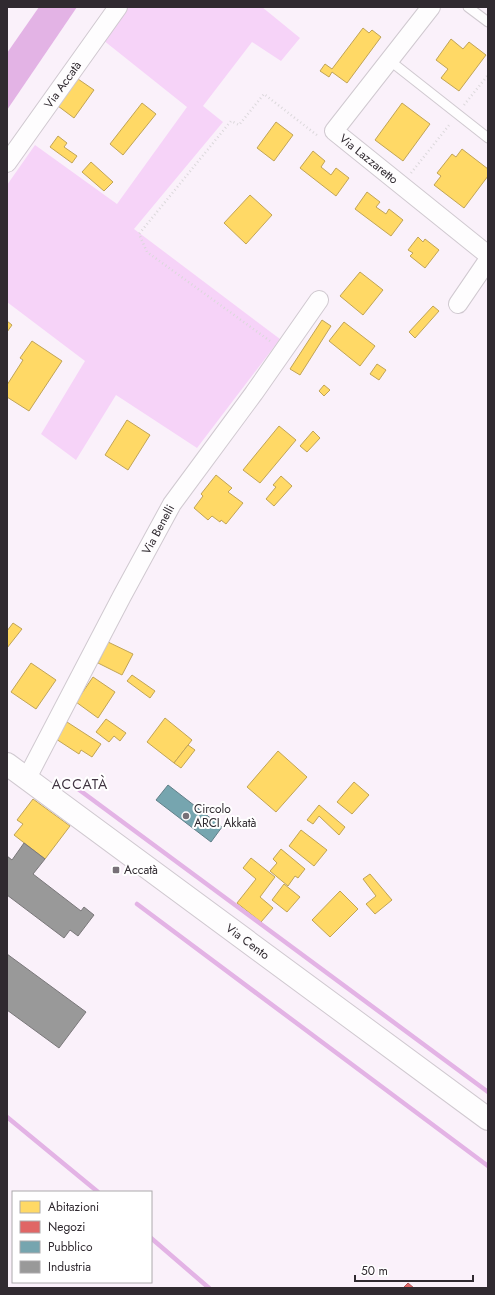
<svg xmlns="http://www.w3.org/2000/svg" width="495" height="1295" viewBox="0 0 495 1295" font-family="Jost,sans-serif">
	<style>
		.green { fill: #f6d3f8 }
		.water { fill: #e3b3e5 }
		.homes { fill: #ffd966; stroke: #c1a456 }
		.shops { fill: #e06666; stroke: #ab5456 }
		.public { fill: #76a5af; stroke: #618089 }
		.industry { fill: #999; stroke: #7a787a }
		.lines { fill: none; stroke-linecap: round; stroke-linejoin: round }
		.stream { stroke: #e3b3e5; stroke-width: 4.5 }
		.service-casing { stroke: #d0c9d0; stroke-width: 11 }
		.minor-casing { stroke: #d0c9d0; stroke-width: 20 }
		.secondary-casing { stroke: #d0c9d0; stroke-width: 24 }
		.path { stroke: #dbd8db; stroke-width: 2.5; stroke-dasharray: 1 3; stroke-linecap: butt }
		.service { stroke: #fefdfe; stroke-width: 9 }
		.minor { stroke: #fefdfe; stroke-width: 18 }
		.secondary { stroke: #fefdfe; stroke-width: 22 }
		.poi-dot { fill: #777077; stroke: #fff; stroke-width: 1.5 }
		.labels { text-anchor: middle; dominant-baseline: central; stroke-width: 4; stroke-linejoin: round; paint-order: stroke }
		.street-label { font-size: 12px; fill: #302a30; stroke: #fff }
		.poi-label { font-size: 12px; fill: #302a30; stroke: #fff; text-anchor: start }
		.quarter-label { font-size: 14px; letter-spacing: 1px; fill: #403441; stroke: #fff }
	</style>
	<rect width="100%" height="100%" fill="#faf1fa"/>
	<!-- green -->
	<path class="green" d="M127,7H262L300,38L281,61L252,42L203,106L223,122L134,229L280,339L197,448L116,395L76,460L41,434L85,361L7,302V185L35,145L117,204L187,107L103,40Z"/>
	<!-- water -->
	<path class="water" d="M39,7H77L7,110V53Z"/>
	<!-- homes -->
	<g class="homes">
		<path d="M363,28L369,33L372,30L381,37L347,83L332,72L329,77L320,71L325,64L332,69Z"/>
		<path d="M451,39L463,49L469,42L486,55L459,91L441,78L448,69L436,60Z"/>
		<path d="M78,79L94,90L74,118L58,106Z"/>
		<path d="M142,103L156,114L123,155L110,144Z"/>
		<path d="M402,103L430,124L403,161L375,140Z"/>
		<path d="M276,122L293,135L274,161L257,148Z"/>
		<path d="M58,136L67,143L64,147L77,156L72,163L50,147Z"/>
		<path d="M462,149L488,169V176L464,208L434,185L441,176L437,173L452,154L456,157Z"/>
		<path d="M313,151L325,161L321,167L331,175L336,168L349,178L336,196L300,168Z"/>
		<path d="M91,162L113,182L104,191L82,172Z"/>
		<path d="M367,192L380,202L376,207L386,214L389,209L403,220L391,236L355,209Z"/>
		<path d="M250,195L272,215L246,244L224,223Z"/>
		<path d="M418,237L423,242L425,239L439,250L425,268L410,256L413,253L408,250Z"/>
		<path d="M360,272L383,290L363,315L340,296Z"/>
		<path d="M433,306L439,311L415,338L409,332Z"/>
		<path d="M322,320L331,326L300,375L290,369Z"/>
		<path d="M7,321L12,325L7,332Z"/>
		<path d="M344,322L375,346L360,366L329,341Z"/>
		<path d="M32,341L62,361L29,411L7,397V385L23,360L20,358Z"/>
		<path d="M377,364L386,370L379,380L370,374Z"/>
		<path d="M324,385L330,390L324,396L319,391Z"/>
		<path d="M127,420L150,435L128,470L105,455Z"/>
		<path d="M279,426L296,440L260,483L243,470Z"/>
		<path d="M313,431L320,438L307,452L300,446Z"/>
		<path d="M216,475L232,488L228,492L243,503L226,524L221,520L220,522L212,516L208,520L194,508L203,496L201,494Z"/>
		<path d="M281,476L292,486L274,506L266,499L276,487L273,485Z"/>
		<path d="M13,623L22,629L7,648V631Z"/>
		<path d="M108,642L133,654L122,675L98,663Z"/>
		<path d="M31,663L56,680L36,709L11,692Z"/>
		<path d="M132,675L155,691L150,698L127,681Z"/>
		<path d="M93,677L115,692L98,718L76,702Z"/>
		<path d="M165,718L192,740L174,763L147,742Z"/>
		<path d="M106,719L126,733L120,741L114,736L109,742L96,732Z"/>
		<path d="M67,722L101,744L92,757L81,750L79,754L56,739Z"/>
		<path d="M188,745L195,750L181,768L174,763Z"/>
		<path d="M278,751L307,777L276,812L247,787Z"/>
		<path d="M354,782L369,795L352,814L337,802Z"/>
		<path d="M33,799L70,826L45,859L14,835L23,824L17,820Z"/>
		<path d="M319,805L345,827L339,835L319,816L313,824L307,820Z"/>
		<path d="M301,830L327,850L314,866L289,846Z"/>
		<path d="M281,849L305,869L298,878L295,876L288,886L270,871L277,863L273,859Z"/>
		<path d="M251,858L275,877L260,897L273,908L261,922L237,903L256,879L243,868Z"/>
		<path d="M370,874L392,900L375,914L366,904L376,896L363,879Z"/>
		<path d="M284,884L300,897L287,912L272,900Z"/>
		<path d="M340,891L358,909L330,937L312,920Z"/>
	</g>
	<!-- shops -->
	<path class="shops" d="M408,1283L414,1288H403Z"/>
	<!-- public -->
	<path class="public" d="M168,785L222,827L211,842L156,800Z"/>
	<!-- industry -->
	<g class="industry">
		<path d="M24,843L45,859L33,874L81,911L84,907L94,915L78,936L70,930L64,938L7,895V856L12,860Z"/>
		<path d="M7,954L86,1012L59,1048L7,1010Z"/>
	</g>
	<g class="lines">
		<!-- stream -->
		<g class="stream">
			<path d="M74,786L488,1092"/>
			<path d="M137,904L488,1166"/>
			<path d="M7,1117L98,1192"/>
			<path d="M151,1238L209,1288"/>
		</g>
		<defs>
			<g id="service">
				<path d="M468,7L488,22"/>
				<path d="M389,60L488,138"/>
			</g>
			<g id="minor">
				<path id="s1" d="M431,7L334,131L488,255"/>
				<path id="s2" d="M7,163L118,7"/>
				<path d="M458,304L488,260"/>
				<path id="s3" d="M27,778L122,596L172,504L254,393L319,300"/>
			</g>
			<g id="secondary">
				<path id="s4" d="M7,764L488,1119"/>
			</g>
		</defs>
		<!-- service casing -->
		<use href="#service" class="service-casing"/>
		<!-- minor casing -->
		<use href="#minor" class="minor-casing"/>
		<!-- secondary casing -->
		<use href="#secondary" class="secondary-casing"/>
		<!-- path -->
		<g class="path">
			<path d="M464,105L488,75"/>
			<path d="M411,173L450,124"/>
			<path d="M270,341L147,252L139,234L231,121L239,125L264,94L318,136"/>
		</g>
		<!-- service -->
		<use href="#service" class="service"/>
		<!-- minor -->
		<use href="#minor" class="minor"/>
		<!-- secondary -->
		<use href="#secondary" class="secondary"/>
	</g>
	<!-- markers -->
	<g class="poi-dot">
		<circle cx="186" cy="816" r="4"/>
		<rect x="112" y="866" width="8" height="8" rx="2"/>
	</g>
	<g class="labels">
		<!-- street labels -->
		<g class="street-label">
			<text stroke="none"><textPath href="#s2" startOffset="96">Via Accatà</textPath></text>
			<text stroke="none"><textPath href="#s1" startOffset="202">Via Lazzaretto</textPath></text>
			<text stroke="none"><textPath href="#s3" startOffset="281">Via Benelli</textPath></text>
			<text stroke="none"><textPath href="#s4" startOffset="299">Via Cento</textPath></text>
		</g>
		<!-- poi labels -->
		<g class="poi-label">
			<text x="194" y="809">Circolo<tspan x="194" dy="14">ARCI Akkatà</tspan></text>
			<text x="124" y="870">Accatà</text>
		</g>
		<!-- quarter labels -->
		<g class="quarter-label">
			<text x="80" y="784">ACCATÀ</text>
		</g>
	</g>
	<!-- border -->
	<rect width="495" height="1295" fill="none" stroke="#302a30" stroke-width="16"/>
	<!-- legend -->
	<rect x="12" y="1191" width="140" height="92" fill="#ffffff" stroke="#acaaac"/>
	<rect x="20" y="1201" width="20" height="12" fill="#ffd966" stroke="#acaaac"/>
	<text x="48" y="1211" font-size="12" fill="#302a30">Abitazioni</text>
	<rect x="20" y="1221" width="20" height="12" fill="#e06666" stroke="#acaaac"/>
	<text x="48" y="1231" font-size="12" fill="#302a30">Negozi</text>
	<rect x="20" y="1241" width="20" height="12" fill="#76a5af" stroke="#acaaac"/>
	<text x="48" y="1251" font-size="12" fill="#302a30">Pubblico</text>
	<rect x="20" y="1261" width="20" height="12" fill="#999999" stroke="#acaaac"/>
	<text x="48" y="1271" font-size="12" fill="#302a30">Industria</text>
	<!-- scale -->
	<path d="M355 1275v6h118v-6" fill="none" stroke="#302a30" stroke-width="2"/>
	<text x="361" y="1275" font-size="12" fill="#302a30" stroke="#ffffff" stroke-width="3" paint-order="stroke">50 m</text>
</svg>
